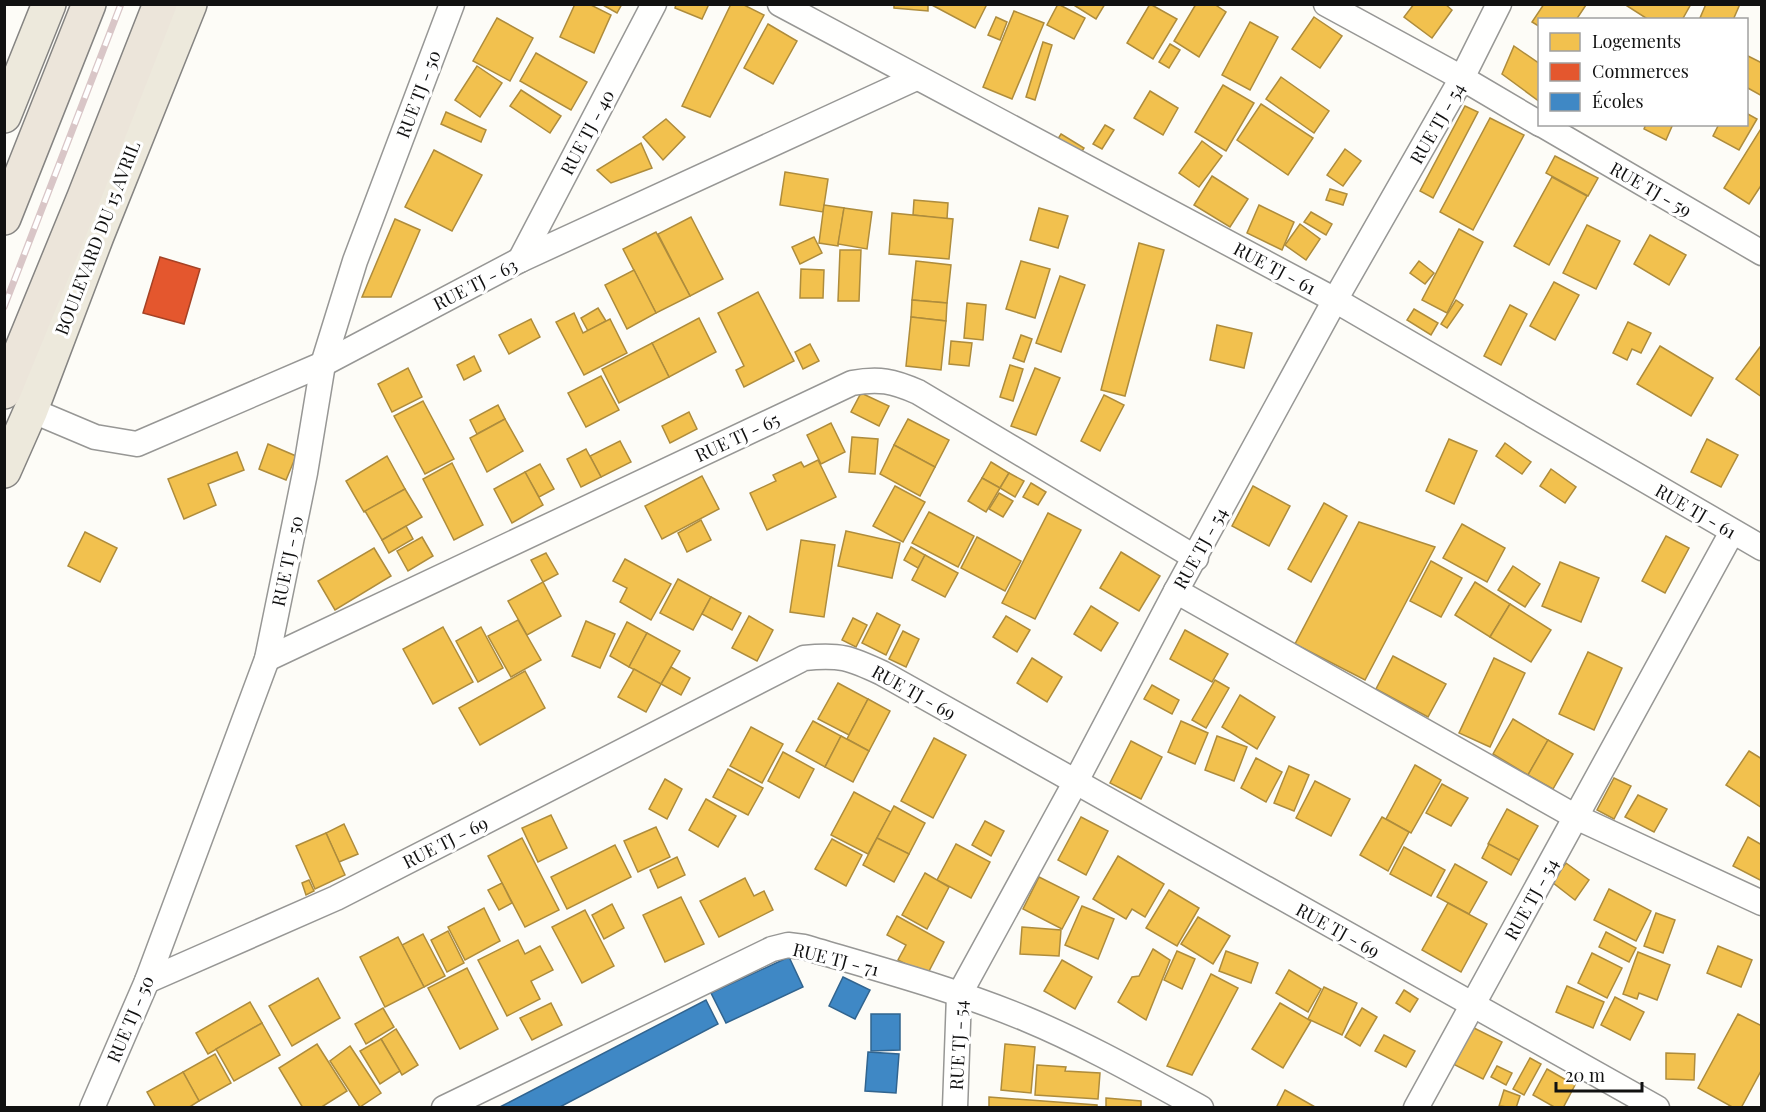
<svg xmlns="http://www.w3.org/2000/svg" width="1766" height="1112" viewBox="0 0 1766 1112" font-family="'Playfair Display',serif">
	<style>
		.homes { fill: #f2c14e; stroke: #ae8c3c; stroke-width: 1.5 }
		.shops { fill: #e4572e; stroke: #a54225; stroke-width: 1.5 }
		.schools { fill: #3f88c5; stroke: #31648f; stroke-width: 1.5 }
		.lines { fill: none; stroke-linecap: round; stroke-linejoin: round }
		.minor-casing { stroke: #979795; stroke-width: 27 }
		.primary-casing { stroke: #858482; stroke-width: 36 }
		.trunk-casing { stroke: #858482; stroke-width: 36 }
		.minor { stroke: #fffffe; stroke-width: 24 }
		.primary { stroke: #ede9dc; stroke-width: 33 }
		.trunk { stroke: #ece5da; stroke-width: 33 }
		.rail-casing { stroke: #d9c6c7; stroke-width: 7 }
		.rail { stroke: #fff; stroke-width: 4.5; stroke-dasharray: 14; stroke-linecap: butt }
		.labels { text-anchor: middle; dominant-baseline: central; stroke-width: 6; stroke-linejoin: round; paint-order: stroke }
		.street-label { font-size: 18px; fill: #111; stroke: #fff }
	</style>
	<rect width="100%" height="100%" fill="#fdfcf7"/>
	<!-- homes -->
	<g class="homes">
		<path d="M575,4H589L611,15L594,53L560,37Z"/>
		<path d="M601,4H622L617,13Z"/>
		<path d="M676,4H709L702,19L675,8Z"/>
		<path d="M731,4H742L764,15L710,117L682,106Z"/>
		<path d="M894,4H928V11L894,8Z"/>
		<path d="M930,4H987L975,28Z"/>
		<path d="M1058,4L1085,18L1074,39L1047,25Z"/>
		<path d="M1072,4H1105L1096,19Z"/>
		<path d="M1150,4L1177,19L1153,59L1127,43Z"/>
		<path d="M1196,4H1214L1226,12L1199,57L1174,41Z"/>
		<path d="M1414,4H1445L1452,10L1432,38L1404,17Z"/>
		<path d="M1544,4H1586V5L1576,20H1540V27L1532,22Z"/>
		<path d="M1624,4H1691L1682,20H1649Z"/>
		<path d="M1706,4H1740L1733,20H1704L1700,18Z"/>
		<path d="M1014,11L1044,23L1012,99L983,87Z"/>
		<path d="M996,17L1007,22L1000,40L988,35Z"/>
		<path d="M1314,17L1342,36L1320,68L1292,49Z"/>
		<path d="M497,18L533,38L510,81L473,61Z"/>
		<path d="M1250,22L1278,37L1250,90L1222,75Z"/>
		<path d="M768,24L797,41L773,84L744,68Z"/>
		<path d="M1043,42L1052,45L1035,100L1026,97Z"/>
		<path d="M1170,44L1180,50L1169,68L1159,62Z"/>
		<path d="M1514,46L1540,64V102L1502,74Z"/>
		<path d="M536,53L587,82L571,110L520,81Z"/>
		<path d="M1746,55L1762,63V96L1746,87Z"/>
		<path d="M477,66L502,83L480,117L455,100Z"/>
		<path d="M1281,77L1329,111L1314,133L1266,99Z"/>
		<path d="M1223,85L1254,103L1226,151L1195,132Z"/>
		<path d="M521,90L561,116L550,133L510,106Z"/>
		<path d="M1150,91L1178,108L1163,135L1134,118Z"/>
		<path d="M1261,104L1313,138L1288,175L1237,140Z"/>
		<path d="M1465,106L1478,112L1433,198L1420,191Z"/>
		<path d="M446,112L486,130L481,142L441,124Z"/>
		<path d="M1746,113L1757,119L1739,150L1713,136L1719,124H1746Z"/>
		<path d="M1490,118L1524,135L1473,230L1440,212Z"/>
		<path d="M666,119L685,137L663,160L643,137Z"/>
		<path d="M1646,124H1673L1666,140L1644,129Z"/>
		<path d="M1105,125L1114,130L1102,149L1093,144Z"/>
		<path d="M1762,127V184L1749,204L1724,188Z"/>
		<path d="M1061,134L1084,148L1079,156L1056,142Z"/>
		<path d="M1202,141L1222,156L1199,187L1179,173Z"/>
		<path d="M641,143L652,168L611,183L597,170Z"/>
		<path d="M1345,149L1361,161L1343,186L1327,175Z"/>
		<path d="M434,150L482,175L452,231L405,207Z"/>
		<path d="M1555,156L1598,178L1588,196L1546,173Z"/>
		<path d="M785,172L828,179L823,212L780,205Z"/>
		<path d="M1212,176L1248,199L1230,227L1194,205Z"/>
		<path d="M1552,177L1587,196L1549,265L1514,246Z"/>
		<path d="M1330,189L1347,194L1343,205L1326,200Z"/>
		<path d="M914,200L948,203L947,219L913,215Z"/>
		<path d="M824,205L844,208L838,246L819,243Z"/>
		<path d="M1259,205L1294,222L1282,250L1247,233Z"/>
		<path d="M844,208L872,212L867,249L838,244Z"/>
		<path d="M1039,208L1068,216L1058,248L1030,240Z"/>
		<path d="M1311,212L1332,224L1326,235L1304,222Z"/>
		<path d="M892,213L953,219L949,259L889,254Z"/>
		<path d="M691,217L723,279L690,296L658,234Z"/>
		<path d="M395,219L420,230L391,297H362Z"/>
		<path d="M1300,224L1320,239L1306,260L1285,245Z"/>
		<path d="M1587,225L1620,241L1596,289L1563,273Z"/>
		<path d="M1459,229L1483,242L1447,313L1422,300Z"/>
		<path d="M656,232L690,296L656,313L623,249Z"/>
		<path d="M1650,235L1686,255L1669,285L1634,264Z"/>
		<path d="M814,237L822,253L800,264L792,247Z"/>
		<path d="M1139,243L1164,250L1125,396L1101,390Z"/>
		<path d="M840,250H861L859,301H838Z"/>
		<path d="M916,261L951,265L947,303L912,300Z"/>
		<path d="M1021,261L1050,269L1035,318L1006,309Z"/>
		<path d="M1419,261L1434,273L1425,284L1410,273Z"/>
		<path d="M801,269L824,270L823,298H800Z"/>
		<path d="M634,270L656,313L627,329L605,285Z"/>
		<path d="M1060,276L1085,285L1061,352L1036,343Z"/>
		<path d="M1554,282L1579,295L1555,340L1530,326Z"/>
		<path d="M758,292L794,361L744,387L736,370L744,366L718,313Z"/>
		<path d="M912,300L947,303L946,321L911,317Z"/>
		<path d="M1456,300L1463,305L1447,328L1441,324Z"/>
		<path d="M967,303L986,305L983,340L964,338Z"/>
		<path d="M1510,305L1527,314L1501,365L1484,356Z"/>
		<path d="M598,308L606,321L588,331L581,318Z"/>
		<path d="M1414,309L1438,323L1431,335L1407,320Z"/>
		<path d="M574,313L583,333L610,319L627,353L584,375L556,322Z"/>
		<path d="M911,317L946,321L941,370L906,366Z"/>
		<path d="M699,318L716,352L669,377L652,343Z"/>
		<path d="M531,319L540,337L509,354L499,335Z"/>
		<path d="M1628,322L1651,333L1641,353L1632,349L1627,360L1613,353Z"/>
		<path d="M1217,325L1252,333L1244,368L1210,360Z"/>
		<path d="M1021,335L1032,339L1024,362L1013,358Z"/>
		<path d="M951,341L972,343L969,366L949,364Z"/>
		<path d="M652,343L669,377L619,403L602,369Z"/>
		<path d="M810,344L819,361L803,369L795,352Z"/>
		<path d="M1660,346L1713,378L1691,416L1637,384Z"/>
		<path d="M1760,347L1762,348V397L1736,379Z"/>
		<path d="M474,356L481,371L464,380L457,365Z"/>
		<path d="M1010,365L1023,369L1013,401L1000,397Z"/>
		<path d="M408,368L422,397L392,412L378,384Z"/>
		<path d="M1035,368L1060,378L1036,435L1011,426Z"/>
		<path d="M601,376L619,410L586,427L568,393Z"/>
		<path d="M861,393L889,406L879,426L851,412Z"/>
		<path d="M1104,395L1124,405L1100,451L1081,441Z"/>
		<path d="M423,401L454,459L425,474L394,416Z"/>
		<path d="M498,405L505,419L477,434L470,420Z"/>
		<path d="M689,412L697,429L670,443L662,426Z"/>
		<path d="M505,419L523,451L487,472L470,438Z"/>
		<path d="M908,419L949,440L935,467L894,445Z"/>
		<path d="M831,423L845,452L821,464L807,435Z"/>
		<path d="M852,437L878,439L875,474L849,472Z"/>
		<path d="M1449,439L1477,451L1454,504L1426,491Z"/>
		<path d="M1707,439L1738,455L1721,487L1691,472Z"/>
		<path d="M620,441L631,462L601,477L590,456Z"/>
		<path d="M1505,443L1531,462L1522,474L1496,456Z"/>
		<path d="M268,444L296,456L286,480L259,469Z"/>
		<path d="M894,445L935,467L920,496L880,474Z"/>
		<path d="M586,449L601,477L581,487L567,459Z"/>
		<path d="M237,452L244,470L208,484L216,505L184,519L168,479Z"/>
		<path d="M387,456L405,489L364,512L346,481Z"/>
		<path d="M818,460L836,497L767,530L750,493L776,481L773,475L801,462L804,467Z"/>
		<path d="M991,462L1009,473L1000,488L982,478Z"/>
		<path d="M452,463L483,525L454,540L423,479Z"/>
		<path d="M540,464L554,489L539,497L525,472Z"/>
		<path d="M1551,469L1576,487L1565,503L1540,486Z"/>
		<path d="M525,472L543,505L512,523L494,489Z"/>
		<path d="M1009,473L1024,481L1015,497L1000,488Z"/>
		<path d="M702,476L719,509L662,539L645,506Z"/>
		<path d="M982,478L1000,488L986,512L968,501Z"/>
		<path d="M1031,483L1046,492L1038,505L1023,497Z"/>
		<path d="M895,486L925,502L903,542L873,526Z"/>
		<path d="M1253,486L1290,506L1269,546L1232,526Z"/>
		<path d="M405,489L422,517L382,540L365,511Z"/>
		<path d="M999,493L1013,501L1003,517L989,509Z"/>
		<path d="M1324,503L1347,516L1311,582L1288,569Z"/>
		<path d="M929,512L974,536L958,567L912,543Z"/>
		<path d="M1048,513L1081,530L1035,619L1002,603Z"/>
		<path d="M701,520L711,540L687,552L678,533Z"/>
		<path d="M1359,522L1435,547L1365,680L1295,644Z"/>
		<path d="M1462,524L1505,548L1487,582L1443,558Z"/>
		<path d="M406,526L413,539L389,553L382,540Z"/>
		<path d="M846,531L900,543L892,578L838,566Z"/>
		<path d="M85,532L117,548L100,582L68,566Z"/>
		<path d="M1666,536L1689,548L1665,593L1642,581Z"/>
		<path d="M422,537L433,556L408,571L397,551Z"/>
		<path d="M977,537L1021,561L1005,591L961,568Z"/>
		<path d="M801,540L835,545L824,617L790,612Z"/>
		<path d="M911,547L925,555L918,568L904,560Z"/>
		<path d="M374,548L391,576L335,610L318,581Z"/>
		<path d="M1121,552L1160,576L1139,611L1100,588Z"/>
		<path d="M546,553L558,574L543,582L531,560Z"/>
		<path d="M925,555L958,573L945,597L912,580Z"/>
		<path d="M625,559L671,584L651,620L620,602L627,588L613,581Z"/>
		<path d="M1431,561L1462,578L1441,617L1410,601Z"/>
		<path d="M1560,562L1599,578L1581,622L1542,606Z"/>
		<path d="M1513,566L1540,584L1525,607L1498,590Z"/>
		<path d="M678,579L711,597L693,630L660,613Z"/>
		<path d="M543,582L561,616L527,635L508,601Z"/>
		<path d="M1475,582L1510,604L1490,637L1455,615Z"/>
		<path d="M711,597L741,613L732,630L702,614Z"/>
		<path d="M1510,604L1551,630L1531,662L1490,637Z"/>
		<path d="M1091,606L1118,623L1101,651L1074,634Z"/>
		<path d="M877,613L900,625L886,655L862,643Z"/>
		<path d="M749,616L773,630L757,661L732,648Z"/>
		<path d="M1006,616L1030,630L1017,652L993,637Z"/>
		<path d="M853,618L867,625L856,647L842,640Z"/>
		<path d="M518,620L541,660L511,677L488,636Z"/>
		<path d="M586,621L615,634L600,668L572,656Z"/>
		<path d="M627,622L647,633L629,667L610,656Z"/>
		<path d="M443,627L473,682L433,704L403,649Z"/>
		<path d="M481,627L503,668L478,682L456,641Z"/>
		<path d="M1185,630L1228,654L1212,682L1170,659Z"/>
		<path d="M903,631L919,639L906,667L889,659Z"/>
		<path d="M647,633L680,651L661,684L629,667Z"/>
		<path d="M1588,652L1622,668L1594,730L1559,714Z"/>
		<path d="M1393,656L1446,684L1428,717L1376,689Z"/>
		<path d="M1032,658L1062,677L1047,702L1017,683Z"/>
		<path d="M1494,658L1525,673L1490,747L1459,733Z"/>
		<path d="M671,667L690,678L681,695L661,684Z"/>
		<path d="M634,669L661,684L646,712L618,697Z"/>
		<path d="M525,671L545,708L480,745L459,708Z"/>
		<path d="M1215,680L1229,688L1206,728L1192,720Z"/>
		<path d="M838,683L868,699L849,735L818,719Z"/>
		<path d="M1152,685L1179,700L1172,714L1144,699Z"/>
		<path d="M1240,695L1275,717L1257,749L1222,727Z"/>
		<path d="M868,699L890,711L869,751L847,739Z"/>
		<path d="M1513,719L1548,740L1528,775L1493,754Z"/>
		<path d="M813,721L841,736L825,767L796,751Z"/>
		<path d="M1181,721L1208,733L1195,764L1168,752Z"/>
		<path d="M751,727L783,744L762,783L730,766Z"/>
		<path d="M841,736L869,751L853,782L825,767Z"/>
		<path d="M1217,736L1247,747L1234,781L1205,770Z"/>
		<path d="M934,738L966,755L933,818L901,801Z"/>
		<path d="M1548,740L1573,754L1553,789L1528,775Z"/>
		<path d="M1131,741L1162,757L1141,799L1110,783Z"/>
		<path d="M1749,751L1762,759V808L1726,785Z"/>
		<path d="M783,752L814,769L799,798L768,781Z"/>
		<path d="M1256,758L1282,772L1266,802L1241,788Z"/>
		<path d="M1415,765L1441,780L1411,833L1386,819Z"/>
		<path d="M1289,766L1309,775L1294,811L1274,803Z"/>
		<path d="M728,769L763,788L748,815L713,797Z"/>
		<path d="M1614,778L1631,786L1614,819L1597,810Z"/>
		<path d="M665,779L682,789L667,819L649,809Z"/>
		<path d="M1315,781L1350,799L1331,836L1296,818Z"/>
		<path d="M1442,784L1468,798L1451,826L1426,813Z"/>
		<path d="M854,792L891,812L868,854L831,835Z"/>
		<path d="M1638,795L1667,809L1654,832L1625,817Z"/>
		<path d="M706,799L736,816L718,847L689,830Z"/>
		<path d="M894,806L925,823L909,854L877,838Z"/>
		<path d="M1507,809L1538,826L1519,860L1488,844Z"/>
		<path d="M551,815L567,848L538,862L522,828Z"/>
		<path d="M1081,817L1108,831L1086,875L1058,860Z"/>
		<path d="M1382,817L1409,832L1388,871L1360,855Z"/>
		<path d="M985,821L1004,831L991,856L972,845Z"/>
		<path d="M344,824L358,854L339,862L326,833Z"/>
		<path d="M656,827L670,857L638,872L624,841Z"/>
		<path d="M326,833L345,875L315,889L296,846Z"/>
		<path d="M1748,837L1762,845V881L1733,866Z"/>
		<path d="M522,838L559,910L525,927L488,856Z"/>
		<path d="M877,838L909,854L894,882L863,865Z"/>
		<path d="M832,839L862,855L846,886L815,869Z"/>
		<path d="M956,844L990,862L971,898L937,880Z"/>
		<path d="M1489,844L1519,860L1511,875L1482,858Z"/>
		<path d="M615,845L631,877L567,909L551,877Z"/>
		<path d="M1404,847L1445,870L1431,896L1390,874Z"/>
		<path d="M1118,856L1164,884L1145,917L1132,909L1126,919L1093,899Z"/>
		<path d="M677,857L685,875L658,888L650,870Z"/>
		<path d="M1566,863L1589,880L1575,900L1552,882Z"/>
		<path d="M1455,864L1487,882L1469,914L1437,897Z"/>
		<path d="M925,873L949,887L927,929L902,915Z"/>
		<path d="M1039,877L1079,897L1062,929L1023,909Z"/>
		<path d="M745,878L754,896L764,891L773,910L719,937L700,901Z"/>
		<path d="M309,880L314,891L306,895L302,883Z"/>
		<path d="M502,883L512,903L499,910L488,890Z"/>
		<path d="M1609,889L1651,911L1636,941L1594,920Z"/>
		<path d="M1169,890L1199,908L1177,946L1146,928Z"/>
		<path d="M681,897L704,944L665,962L643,915Z"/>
		<path d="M1448,903L1487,924L1461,972L1422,950Z"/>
		<path d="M612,904L624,928L604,939L592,915Z"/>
		<path d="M1082,906L1114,919L1098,959L1065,945Z"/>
		<path d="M484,908L500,941L465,960L448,927Z"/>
		<path d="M585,910L614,966L582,983L552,927Z"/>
		<path d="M1656,913L1675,920L1663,953L1644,946Z"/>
		<path d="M897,916L944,942L927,975L898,960L906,945L887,935Z"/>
		<path d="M1198,917L1230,936L1213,964L1181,944Z"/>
		<path d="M1022,927L1061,930L1059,956L1020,954Z"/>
		<path d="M448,931L464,963L447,972L431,940Z"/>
		<path d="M1606,932L1636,948L1629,962L1599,947Z"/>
		<path d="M423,934L445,976L424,987L402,945Z"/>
		<path d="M398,937L424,987L385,1007L360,957Z"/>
		<path d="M518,940L525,954L540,946L553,970L531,981L540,999L507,1016L478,960Z"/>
		<path d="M1718,946L1752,960L1741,987L1707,973Z"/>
		<path d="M1153,949L1170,960L1146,1020L1118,1002L1132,977L1139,976Z"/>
		<path d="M1177,951L1195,959L1182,989L1164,980Z"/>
		<path d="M1226,951L1258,963L1251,983L1219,971Z"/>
		<path d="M1638,952L1670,965L1657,1000L1639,993L1637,999L1623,994Z"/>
		<path d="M1592,953L1622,968L1607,998L1578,983Z"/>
		<path d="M1062,960L1092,977L1075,1009L1044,991Z"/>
		<path d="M467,968L498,1029L460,1049L428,988Z"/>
		<path d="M1289,970L1321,989L1308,1012L1276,993Z"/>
		<path d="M1211,974L1238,988L1192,1075L1167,1066Z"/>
		<path d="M318,978L340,1018L292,1046L269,1006Z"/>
		<path d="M1567,986L1604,1002L1593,1028L1556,1012Z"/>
		<path d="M1324,987L1357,1003L1342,1035L1308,1019Z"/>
		<path d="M1404,990L1418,999L1410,1012L1396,1003Z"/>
		<path d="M1615,997L1644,1012L1630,1040L1601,1025Z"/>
		<path d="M250,1002L262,1023L208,1054L196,1033Z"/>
		<path d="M551,1003L562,1025L532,1040L520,1018Z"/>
		<path d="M1280,1003L1311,1021L1283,1068L1252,1049Z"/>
		<path d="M383,1008L394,1027L366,1044L355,1024Z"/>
		<path d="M1362,1008L1377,1017L1360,1046L1345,1037Z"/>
		<path d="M1738,1014L1762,1026V1069L1741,1108H1734L1698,1088Z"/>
		<path d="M262,1023L280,1055L234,1081L216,1049Z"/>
		<path d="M1472,1027L1502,1042L1483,1079L1453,1064Z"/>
		<path d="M396,1029L418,1065L402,1075L381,1039Z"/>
		<path d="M1384,1035L1415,1051L1406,1067L1375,1051Z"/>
		<path d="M381,1039L400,1071L380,1084L360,1051Z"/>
		<path d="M317,1044L347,1091L320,1108H303L279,1068Z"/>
		<path d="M1005,1044L1035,1047L1031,1093L1001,1090Z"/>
		<path d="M350,1046L381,1093L360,1107L330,1061Z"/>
		<path d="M1666,1053L1695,1054L1694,1080L1666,1079Z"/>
		<path d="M215,1054L231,1083L199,1101L183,1072Z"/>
		<path d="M1530,1058L1541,1064L1524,1095L1513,1089Z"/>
		<path d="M1037,1065L1066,1067L1065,1071L1100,1073L1098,1099L1035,1095Z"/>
		<path d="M1497,1066L1512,1073L1506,1085L1491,1077Z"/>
		<path d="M1547,1069L1575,1085L1563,1108H1556L1533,1095Z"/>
		<path d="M183,1072L199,1101L188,1108H156L147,1092Z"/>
		<path d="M1285,1090L1317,1108H1276Z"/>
		<path d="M1504,1090L1520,1096L1516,1108L1499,1106Z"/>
		<path d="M989,1097L1097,1105V1108H989Z"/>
		<path d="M1106,1098L1141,1101V1108H1106Z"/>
	</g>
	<!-- shops -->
	<path class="shops" d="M160,257L200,269L184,324L143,313Z"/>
	<!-- schools -->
	<g class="schools">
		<path d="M789,957L803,987L726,1023L711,993Z"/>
		<path d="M843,977L870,990L855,1019L829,1006Z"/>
		<path d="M706,1000L718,1024L558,1108H498Z"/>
		<path d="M871,1014H900V1050L871,1051Z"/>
		<path d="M868,1052L899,1054L896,1093L865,1091Z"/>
	</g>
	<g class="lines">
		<defs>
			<g id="minor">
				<path d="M780,4L1335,300L1762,548"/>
				<path d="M1326,4L1462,78L1540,124"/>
				<path d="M1541,124L1762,253"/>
				<path d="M520,260L654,4"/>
				<path d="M31,410L95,437L137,444L323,364L520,260L916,78"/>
				<path d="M1176,591L1576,817L1762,903"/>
				<path d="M267,659L852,383C879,378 893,381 918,392L1196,558"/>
				<path d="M147,981L336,898L804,658C840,654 850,658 882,673L1657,1108"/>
				<path d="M92,1108L147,981L267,659L305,473L323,364L355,261L452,4"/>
				<path d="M444,1108L772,949L788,945L804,947C878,969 954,989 1026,1019C1086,1044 1144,1077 1201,1108"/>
				<path d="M955,1108L959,995L1075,783L1176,591L1335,300L1462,78L1499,4"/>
				<path d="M1416,1108L1732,532"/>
			</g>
			<g id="primary">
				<path d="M4,116L49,4"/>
				<path d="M4,471L31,410L97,236L190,4"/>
			</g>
			<g id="trunk">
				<path d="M4,218L89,4"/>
				<path d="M4,392L84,197L160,4"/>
			</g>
		</defs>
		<!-- minor casing -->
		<use href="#minor" class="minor-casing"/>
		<!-- primary casing -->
		<use href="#primary" class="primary-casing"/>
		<!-- trunk casing -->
		<use href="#trunk" class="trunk-casing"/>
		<!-- minor -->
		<use href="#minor" class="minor"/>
		<!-- primary -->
		<use href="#primary" class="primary"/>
		<!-- trunk -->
		<use href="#trunk" class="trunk"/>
		<defs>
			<path id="rail" d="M4,307L121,4"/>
		</defs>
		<!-- rail casing -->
		<use href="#rail" class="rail-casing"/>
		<!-- rail -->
		<use href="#rail" class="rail"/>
	</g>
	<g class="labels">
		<!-- street labels -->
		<g class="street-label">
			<text transform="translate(418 94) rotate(-69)">RUE TJ - 50</text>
			<text transform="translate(1437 123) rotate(-60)">RUE TJ - 54</text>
			<text transform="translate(587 132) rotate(-62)">RUE TJ - 40</text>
			<text transform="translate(1651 189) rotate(30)">RUE TJ - 59</text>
			<text transform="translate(97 238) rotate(-69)">BOULEVARD DU 15 AVRIL</text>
			<text transform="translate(1275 268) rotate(28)">RUE TJ - 61</text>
			<text transform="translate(475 284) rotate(-27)">RUE TJ - 63</text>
			<text transform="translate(737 437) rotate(-25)">RUE TJ - 65</text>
			<text transform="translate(1696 511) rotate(30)">RUE TJ - 61</text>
			<text transform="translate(1200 548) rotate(-61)">RUE TJ - 54</text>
			<text transform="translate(287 561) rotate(-78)">RUE TJ - 50</text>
			<text transform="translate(914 692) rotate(29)">RUE TJ - 69</text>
			<text transform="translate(445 842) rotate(-27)">RUE TJ - 69</text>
			<text transform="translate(1531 899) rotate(-61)">RUE TJ - 54</text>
			<text transform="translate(1338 930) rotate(29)">RUE TJ - 69</text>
			<text transform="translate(836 959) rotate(14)">RUE TJ - 71</text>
			<text transform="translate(130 1019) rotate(-67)">RUE TJ - 50</text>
			<text transform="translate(958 1045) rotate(-87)">RUE TJ - 54</text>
		</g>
	</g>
	<!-- border -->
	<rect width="1766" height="1112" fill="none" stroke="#111111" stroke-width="12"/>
	<!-- legend -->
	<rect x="1538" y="18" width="210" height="108" fill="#ffffff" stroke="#a0a0a0" stroke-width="1.5"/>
	<rect x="1550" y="33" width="30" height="18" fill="#f2c14e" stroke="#a0a0a0" stroke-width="1.5"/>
	<text x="1592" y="48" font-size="18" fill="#111111">Logements</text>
	<rect x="1550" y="63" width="30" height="18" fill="#e4572e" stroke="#a0a0a0" stroke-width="1.5"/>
	<text x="1592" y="78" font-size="18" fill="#111111">Commerces</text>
	<rect x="1550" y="93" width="30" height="18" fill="#3f88c5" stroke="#a0a0a0" stroke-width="1.5"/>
	<text x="1592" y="108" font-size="18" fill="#111111">Écoles</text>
	<!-- scale -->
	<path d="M1556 1082v9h86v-9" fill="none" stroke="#111111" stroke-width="3"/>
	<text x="1565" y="1082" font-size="18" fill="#111111" stroke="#ffffff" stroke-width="4.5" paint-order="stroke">20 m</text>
</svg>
